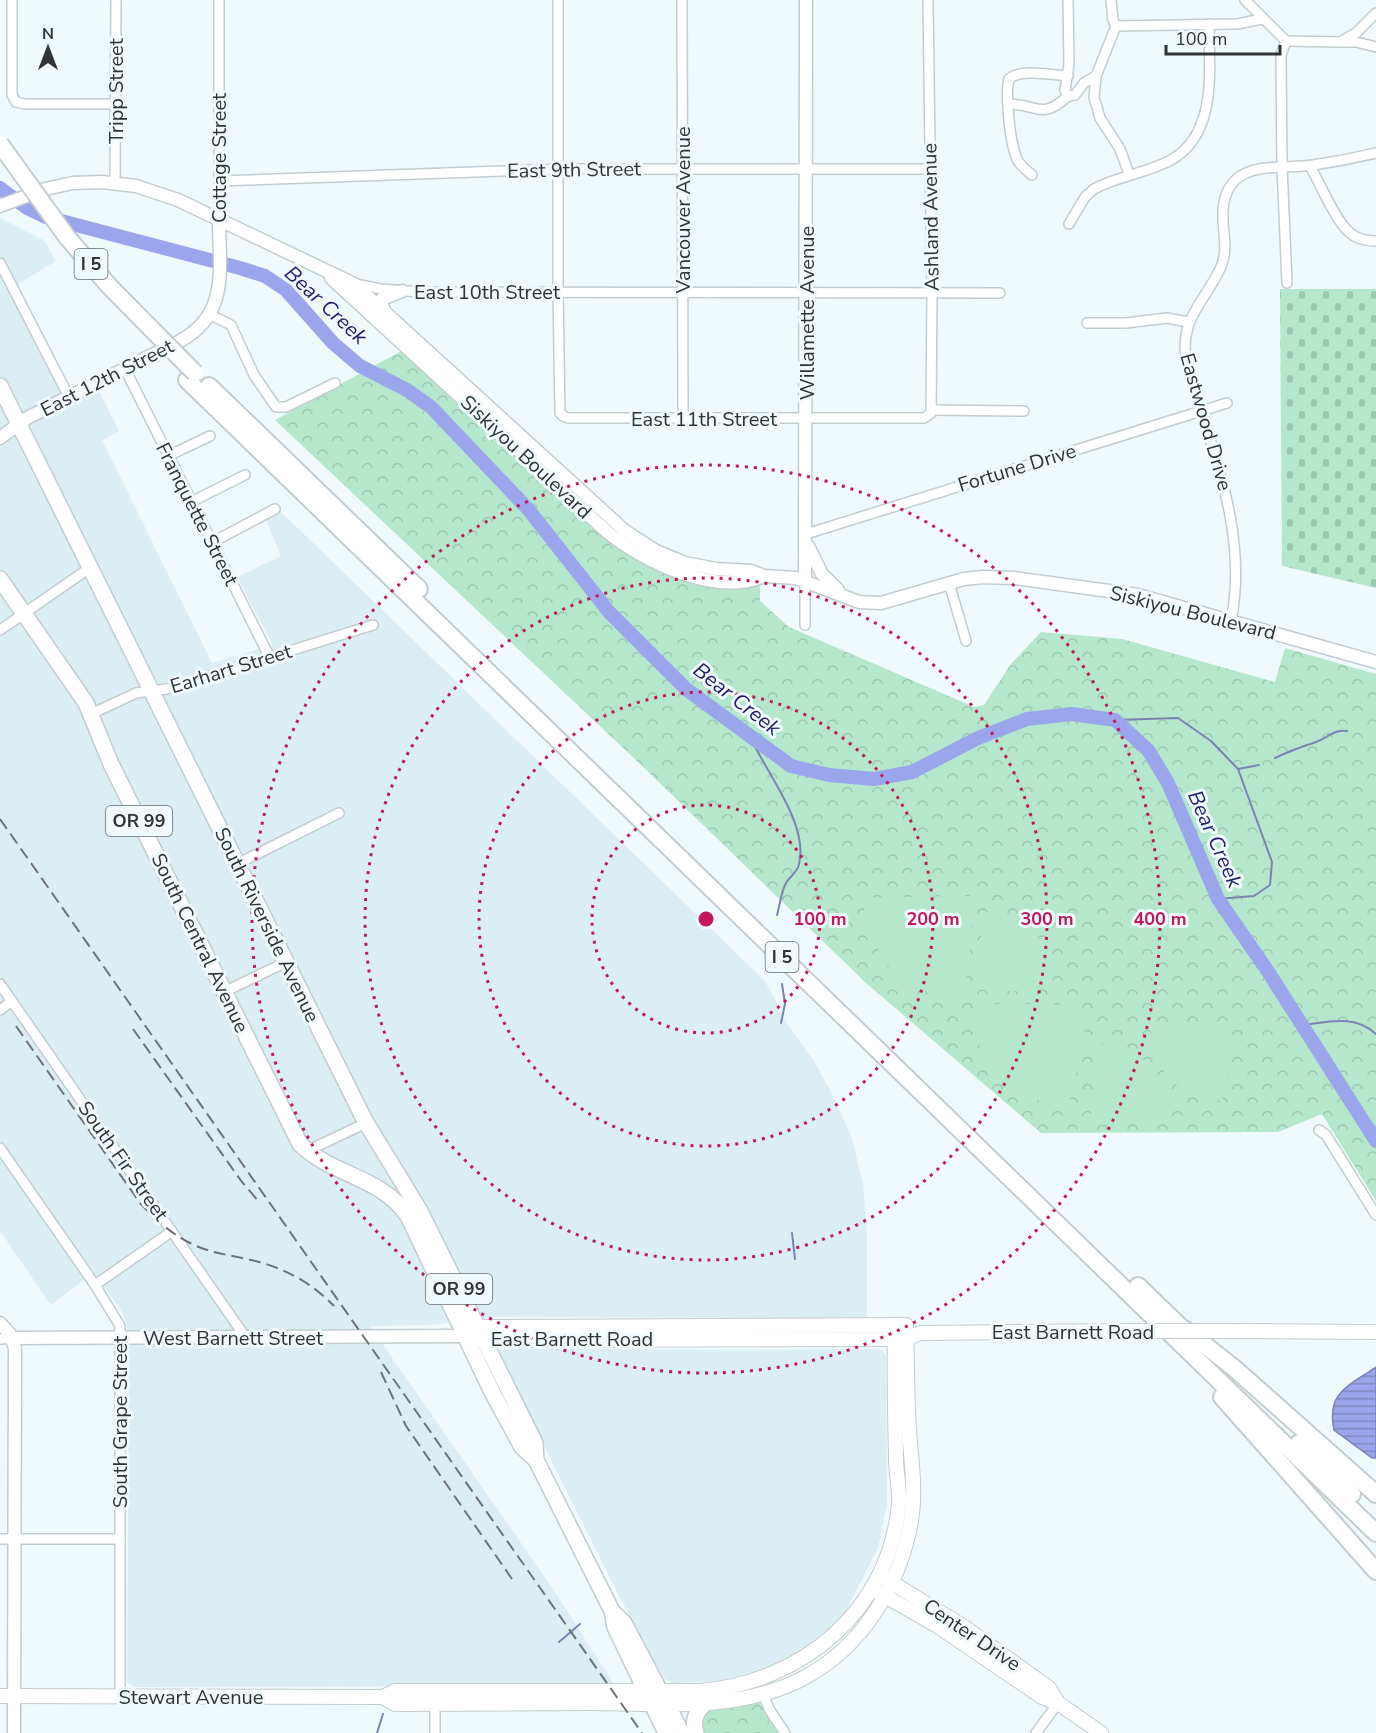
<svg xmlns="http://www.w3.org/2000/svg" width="1376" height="1733" viewBox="0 0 1376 1733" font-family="'Nunito Sans',sans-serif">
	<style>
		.built { fill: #dbeef4 }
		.forest { fill: url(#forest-crowns) }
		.cemetery { fill: url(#cemetery-stones) }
		.pitch { fill: #b5e7cc }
		.water { fill: url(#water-rules); stroke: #7b83b4; stroke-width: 1.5 }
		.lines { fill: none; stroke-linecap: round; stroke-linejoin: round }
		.stream { stroke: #7b83b4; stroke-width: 2 }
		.river { stroke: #9ba5eb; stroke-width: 14 }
		.minor-casing { stroke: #c3cccf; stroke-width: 12 }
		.tertiary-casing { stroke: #c3cccf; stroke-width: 15 }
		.secondary-casing { stroke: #c3cccf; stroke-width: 16 }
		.primary-casing { stroke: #c3cccf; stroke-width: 18 }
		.motorway-casing { stroke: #c3cccf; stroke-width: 20 }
		.minor { stroke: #fff; stroke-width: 9 }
		.tertiary { stroke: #fff; stroke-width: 12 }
		.secondary { stroke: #fff; stroke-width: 14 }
		.primary { stroke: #fff; stroke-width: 15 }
		.motorway { stroke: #fff; stroke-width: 16 }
		.rail { stroke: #6e7475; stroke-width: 2; stroke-dasharray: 12 6; stroke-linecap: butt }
		.secondary-bridge-casing { stroke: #c3cccf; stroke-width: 16; stroke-linecap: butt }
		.motorway-bridge-casing { stroke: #c3cccf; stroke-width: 20; stroke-linecap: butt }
		.secondary-bridge { stroke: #fff; stroke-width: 14 }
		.motorway-bridge { stroke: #fff; stroke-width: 16 }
		.ring { fill: none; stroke: #c2185b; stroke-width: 3; stroke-dasharray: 3 6 }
		.labels { text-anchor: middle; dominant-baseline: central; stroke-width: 6; stroke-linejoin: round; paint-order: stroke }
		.shield { fill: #f0f9fc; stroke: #696e70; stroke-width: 1.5 }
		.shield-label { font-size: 18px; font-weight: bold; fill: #2f3334 }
		.street-label { font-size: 20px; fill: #2f3334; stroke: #f0f9fc }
		.water-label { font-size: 21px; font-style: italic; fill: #211c6c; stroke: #f0f9fc }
		.centre { fill: #c2185b; stroke: #f0f9fc; stroke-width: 3 }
		.ring-label { font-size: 18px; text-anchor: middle; font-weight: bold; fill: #c2185b; stroke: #f0f9fc; stroke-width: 6; stroke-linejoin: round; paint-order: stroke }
	</style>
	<defs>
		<pattern id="forest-crowns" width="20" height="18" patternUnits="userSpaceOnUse" patternTransform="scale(1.5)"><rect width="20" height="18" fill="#b5e7cc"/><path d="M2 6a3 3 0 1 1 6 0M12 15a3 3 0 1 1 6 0" fill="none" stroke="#9cc7b0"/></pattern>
		<pattern id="cemetery-stones" width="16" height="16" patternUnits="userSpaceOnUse" patternTransform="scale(1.5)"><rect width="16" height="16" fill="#b5e7cc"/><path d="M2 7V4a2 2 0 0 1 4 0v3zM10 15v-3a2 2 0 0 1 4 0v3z" fill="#9cc7b0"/></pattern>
		<pattern id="water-rules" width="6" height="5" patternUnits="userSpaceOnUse" patternTransform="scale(1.5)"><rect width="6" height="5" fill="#9ba5eb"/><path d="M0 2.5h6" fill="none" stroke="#7f87bf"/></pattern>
	</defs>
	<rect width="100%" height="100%" fill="#f0f9fc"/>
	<!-- built -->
	<g class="built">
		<path d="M0,218L45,241L56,261L16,285L76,400L98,389L119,431L102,440L212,663L273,645L237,577L281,556L262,510L272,503L765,981L787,1024L812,1058L830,1090L852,1138L863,1185L867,1231V1318L495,1317L431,1325L370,1326L553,1589L615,1686L135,1687L127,1683L129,1355L127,1325L122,1312L94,1272L51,1305L0,1231Z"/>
		<path d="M504,1348L738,1350L880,1349L886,1355L887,1504L878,1548L846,1611L828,1630L808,1647L787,1660L765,1670L724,1681L674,1683L666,1680L657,1669L612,1582L497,1351Z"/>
	</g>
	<!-- forest -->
	<g class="forest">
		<path d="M405,349L614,541L733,584H760V601L789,627L974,707L984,705L1011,664L1041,632L1122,639L1275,682L1285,648L1376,674V1201L1322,1114L1278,1132L1041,1133L866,983L637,761L275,420Z"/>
		<path d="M756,1698L780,1733H703C697,1699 732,1701 756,1698Z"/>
	</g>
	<!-- cemetery -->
	<path class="cemetery" d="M1280,289H1376V588L1282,566Z"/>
	<!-- pitch -->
	<g class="pitch">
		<path d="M971,896L974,900L965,995C947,994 927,994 910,986C884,973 865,926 863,898Z"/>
		<path d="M984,912C1031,919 1051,941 1053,988L1012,991L980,990L976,983Z"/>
		<path d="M1011,1004L1080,1005L1085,1009L1084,1038L1067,1111L1048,1106L1006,1081L980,1049L976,1005Z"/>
		<path d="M1224,1023L1229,1026L1230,1059L1222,1100C1180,1099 1150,1070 1151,1026Z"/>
		<path d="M1097,1043C1129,1047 1157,1062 1167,1094C1170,1102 1169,1111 1169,1119L1100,1125L1091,1116Z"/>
	</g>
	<!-- water -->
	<path class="water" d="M1376,1367V1458H1372L1334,1430C1326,1392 1349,1386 1376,1367Z"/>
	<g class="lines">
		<!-- stream -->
		<g class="stream">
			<path d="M1115,720L1178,718L1211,741L1238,769L1259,765"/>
			<path d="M750,736C765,772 809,823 799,864C798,872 790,876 786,883C781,892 780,905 777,915"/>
			<path d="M1275,758C1289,751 1301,747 1316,742C1327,738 1335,729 1347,731"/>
			<path d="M1218,899L1254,896L1270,885L1272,862L1238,769"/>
			<path d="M781,1023L785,1004L782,984"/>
			<path d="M1302,1025C1328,1022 1355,1014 1376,1034"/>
			<path d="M792,1233L795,1259"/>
			<path d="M559,1642L580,1624"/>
			<path d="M377,1733L383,1714"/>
		</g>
		<!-- river -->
		<path class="river" d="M0,188L27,208L46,217L240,268L265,276L286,290L333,343L360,366L407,390L431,407L528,509L609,612L686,689L791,766L829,775L874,779L912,772L978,738L1027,719L1072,714L1115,720L1148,750L1168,783L1218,899L1267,970L1376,1141"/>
		<defs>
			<g id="minor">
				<path d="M12,0V95L16,102L25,104H116"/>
				<path d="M219,0V219"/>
				<path d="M558,0V292L560,413L563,416L568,418H924L931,413L932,293L928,0"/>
				<path d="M682,0L683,419"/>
				<path d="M1068,0L1069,64L1065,90L1068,96L1075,95L1084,83L1096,76"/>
				<path d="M1111,0L1113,20L1116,26L1096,76L1094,97L1100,118L1120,149L1129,174"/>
				<path d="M1245,0L1286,41"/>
				<path d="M1116,26L1237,24L1262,19"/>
				<path d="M1286,41L1281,55L1282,166L1287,283"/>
				<path d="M1286,41L1340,42L1356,33L1376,13"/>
				<path d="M1340,42H1356L1376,47"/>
				<path d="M1008,104C1038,104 1041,121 1068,96"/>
				<path d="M1310,166C1320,183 1335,220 1349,232C1356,239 1367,241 1376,241"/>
				<path d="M1032,175C1027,171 1022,167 1018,161C1010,146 1005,96 1009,79C1020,68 1053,75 1068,76"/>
				<path d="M219,181L558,169H929"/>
				<path d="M115,183L116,0"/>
				<path d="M1069,224L1085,197L1094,189C1118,176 1147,173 1171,160C1218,134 1209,69 1209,24"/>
				<path d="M0,263L69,397"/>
				<path d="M355,284L381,289L419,292L1000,293"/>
				<path d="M211,315L231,325L254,375L276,407H286L335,383"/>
				<path d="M1087,323H1126L1167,318L1188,322"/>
				<path d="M125,369L270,658"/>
				<path d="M932,410L1024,411"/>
				<path d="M168,456L210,436"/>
				<path d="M191,502L245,475"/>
				<path d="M806,534L1227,403"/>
				<path d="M211,543L275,509"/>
				<path d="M949,583L966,641"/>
				<path d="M1231,621C1249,533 1211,448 1187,365C1178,320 1202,306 1220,269C1231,246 1219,225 1224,202C1233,158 1281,170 1313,165C1334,162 1355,158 1376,153"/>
				<path d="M805,625V580"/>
				<path d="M0,630L91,567"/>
				<path d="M91,714L136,693L167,689L373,625"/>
				<path d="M237,864L339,813"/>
				<path d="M0,984L246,1338"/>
				<path d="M224,992L286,962"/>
				<path d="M0,1010L12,1001"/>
				<path d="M1319,1130L1326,1135L1376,1215"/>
				<path d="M0,1148L95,1285L120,1326V1696"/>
				<path d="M307,1151L366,1123"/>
				<path d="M95,1285L171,1232"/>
				<path d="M0,1339L13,1338"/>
				<path d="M0,1539H120"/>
				<path d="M763,1693L769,1709L785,1733"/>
				<path d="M435,1704V1733"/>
				<path d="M1036,1733L1058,1703"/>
			</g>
			<g id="tertiary">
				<path d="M0,206L45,189L73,183L102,182L136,186L178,200L354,284L625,531L656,551L685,563L716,569L751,571L764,576L796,578L859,602L881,603L964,579L982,577L1014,578L1138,595L1376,662"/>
				<path d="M331,278L606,531C643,562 717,597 764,576"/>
				<path d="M385,312L382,306V299L402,291"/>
				<path d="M0,438L27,418L180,341C230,314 219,268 219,219"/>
				<path d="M808,546L822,574L838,590"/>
				<path d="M805,580L806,0"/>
				<path d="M0,1323L10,1334L15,1348L14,1733"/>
				<path d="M13,1338L465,1336"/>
			</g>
			<g id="secondary">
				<path d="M1227,1331L1376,1332"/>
				<path d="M469,1333L478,1327H489L901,1325"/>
				<path d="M476,1338L484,1340L907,1339L920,1333L1124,1331"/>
				<path d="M886,1579L964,1627L1049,1688L1058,1703"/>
				<path d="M878,1592L936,1625L1042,1697L1058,1703L1101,1733"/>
				<path d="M0,1696L383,1697L395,1691H700C804,1682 889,1610 899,1504C900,1488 896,1474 896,1458C895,1414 894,1370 895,1325"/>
				<path d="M383,1697L395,1704C460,1704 525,1703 591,1703C630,1703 670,1706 709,1703C742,1700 780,1692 809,1675C865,1643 900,1583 911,1521C917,1485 909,1448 908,1412C907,1383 907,1354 906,1325"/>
			</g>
			<g id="primary">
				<path d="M0,386L365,1121L420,1211L535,1443L536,1460"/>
				<path d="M0,579L86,703L111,764L300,1144C332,1176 381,1176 408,1216L493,1394L522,1447L536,1460L612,1611L615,1627L666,1733"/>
				<path d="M612,1611L624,1623L682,1733"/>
				<path d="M696,1733C692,1720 696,1711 706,1703"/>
			</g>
			<g id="motorway">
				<path d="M187,380L1376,1533"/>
				<path d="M209,386L419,589"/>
				<path d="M1138,1286L1193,1339"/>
				<path d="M1186,1330L1234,1368L1376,1494"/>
				<path d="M1222,1397L1376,1571"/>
				<path d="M1299,1443L1352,1494"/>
			</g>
		</defs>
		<!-- minor casing -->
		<use href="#minor" class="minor-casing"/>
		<!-- tertiary casing -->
		<use href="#tertiary" class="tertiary-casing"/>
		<!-- secondary casing -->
		<use href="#secondary" class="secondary-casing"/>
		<!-- primary casing -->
		<use href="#primary" class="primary-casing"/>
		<!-- motorway casing -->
		<use href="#motorway" class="motorway-casing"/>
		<!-- minor -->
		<use href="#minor" class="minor"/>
		<!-- tertiary -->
		<use href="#tertiary" class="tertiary"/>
		<!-- secondary -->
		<use href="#secondary" class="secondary"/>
		<!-- primary -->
		<use href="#primary" class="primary"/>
		<!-- motorway -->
		<use href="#motorway" class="motorway"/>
		<!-- rail -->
		<g class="rail">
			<path d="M0,819L642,1733"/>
			<path d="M16,1026L140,1203C155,1219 170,1233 190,1243C209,1253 230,1255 251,1260C283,1267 312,1283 334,1306"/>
			<path d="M133,1029L242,1182L260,1203"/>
			<path d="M381,1372L406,1426L512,1579"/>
		</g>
		<defs>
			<path id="secondary-bridge" d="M1124,1331H1227"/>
			<path id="motorway-bridge" d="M0,144L67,237L109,286L195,373"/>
		</defs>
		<!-- secondary-bridge casing -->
		<use href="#secondary-bridge" class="secondary-bridge-casing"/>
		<!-- motorway-bridge casing -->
		<use href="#motorway-bridge" class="motorway-bridge-casing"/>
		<!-- secondary-bridge -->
		<use href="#secondary-bridge" class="secondary-bridge"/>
		<!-- motorway-bridge -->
		<use href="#motorway-bridge" class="motorway-bridge"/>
	</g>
	<!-- distance rings -->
	<g class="ring">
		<circle cx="706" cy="919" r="114"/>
		<circle cx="706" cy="919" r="227"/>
		<circle cx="706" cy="919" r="341"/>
		<circle cx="706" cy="919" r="454"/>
	</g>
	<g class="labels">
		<!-- shield labels -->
		<g class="shield">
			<rect x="74.5" y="249" width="33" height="30" rx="4.5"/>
			<rect x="106" y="806" width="66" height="30" rx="4.5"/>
			<rect x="765.5" y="942" width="33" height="30" rx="4.5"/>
			<rect x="426" y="1274" width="66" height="30" rx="4.5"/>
		</g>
		<g class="shield-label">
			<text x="91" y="264">I 5</text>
			<text x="139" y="821">OR 99</text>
			<text x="782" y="957">I 5</text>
			<text x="459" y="1289">OR 99</text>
		</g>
		<!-- street labels -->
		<g class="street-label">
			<text transform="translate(116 91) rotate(-90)">Tripp Street</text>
			<text transform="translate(219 158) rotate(-90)">Cottage Street</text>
			<text transform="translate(574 170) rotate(-1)">East 9th Street</text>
			<text transform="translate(683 210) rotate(-90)">Vancouver Avenue</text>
			<text transform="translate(931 217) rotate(-91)">Ashland Avenue</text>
			<text x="487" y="292">East 10th Street</text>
			<text transform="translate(807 313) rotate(-90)">Willamette Avenue</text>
			<text transform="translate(107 378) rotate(-27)">East 12th Street</text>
			<text x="704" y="419">East 11th Street</text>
			<text transform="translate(1206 422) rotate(74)">Eastwood Drive</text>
			<text transform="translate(526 457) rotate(43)">Siskiyou Boulevard</text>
			<text transform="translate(1017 468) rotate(-17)">Fortune Drive</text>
			<text transform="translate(197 514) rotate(63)">Franquette Street</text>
			<text transform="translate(1193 613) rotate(14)">Siskiyou Boulevard</text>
			<text transform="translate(231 669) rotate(-17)">Earhart Street</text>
			<text transform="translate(267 925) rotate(64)">South Riverside Avenue</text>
			<text transform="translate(200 943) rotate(64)">South Central Avenue</text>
			<text transform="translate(123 1161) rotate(55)">South Fir Street</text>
			<text x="1073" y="1332">East Barnett Road</text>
			<text x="233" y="1338">West Barnett Street</text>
			<text x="572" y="1339">East Barnett Road</text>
			<text transform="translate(120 1422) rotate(-90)">South Grape Street</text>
			<text transform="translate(972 1635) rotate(34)">Center Drive</text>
			<text x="191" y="1697">Stewart Avenue</text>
		</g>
		<!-- water labels -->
		<g class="water-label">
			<text transform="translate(326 305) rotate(43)">Bear Creek</text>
			<text transform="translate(737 699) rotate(38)">Bear Creek</text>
			<text transform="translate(1215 839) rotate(66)">Bear Creek</text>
		</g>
	</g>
	<circle cx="706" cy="919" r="9" class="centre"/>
	<g class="ring-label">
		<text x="820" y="925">100 m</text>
		<text x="933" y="925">200 m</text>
		<text x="1047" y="925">300 m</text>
		<text x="1160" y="925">400 m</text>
	</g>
	<!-- north arrow -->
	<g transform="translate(48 48)" stroke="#f0f9fc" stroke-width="4.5" paint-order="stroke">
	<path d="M0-4.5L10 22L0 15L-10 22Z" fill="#2f3334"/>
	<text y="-9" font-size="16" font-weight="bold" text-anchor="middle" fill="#2f3334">N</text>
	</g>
	<!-- scale -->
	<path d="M1166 45v9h114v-9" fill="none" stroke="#2f3334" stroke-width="3"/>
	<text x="1175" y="45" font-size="18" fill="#2f3334" stroke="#f0f9fc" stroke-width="4.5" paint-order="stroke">100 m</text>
</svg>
